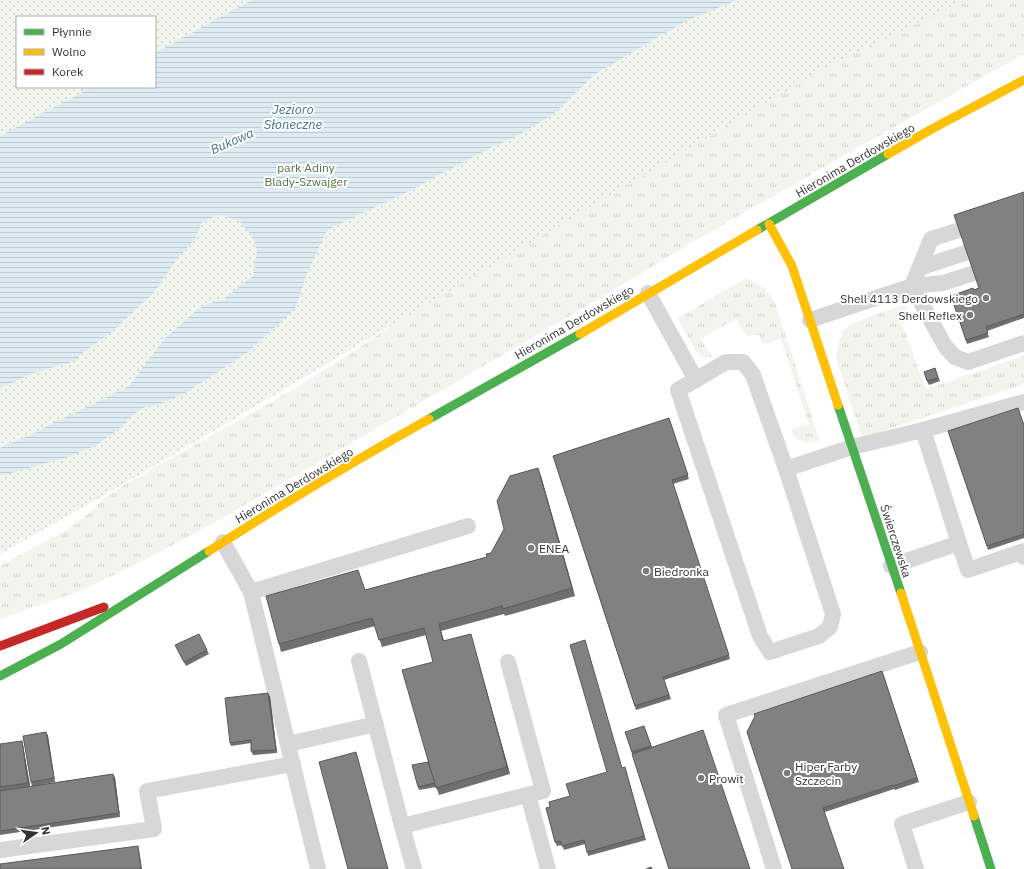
<svg xmlns="http://www.w3.org/2000/svg" width="1024" height="869" viewBox="0 0 1024 869" font-family="'IBM Plex Sans',sans-serif">
	<style>
		.grass { fill: url(#grass-tufts) }
		.park { fill: url(#park-dots); fill-rule: evenodd }
		.water { fill: url(#water-rules) }
		.lines { fill: none; stroke-linecap: round; stroke-linejoin: round }
		.lane { stroke: #d7d7d7; stroke-width: 16 }
		.fast { stroke: #4caf50; stroke-width: 9 }
		.slow { stroke: #ffc107; stroke-width: 9 }
		.jam { stroke: #c62828; stroke-width: 9 }
		.wall { fill: #6f6f6f }
		.shaded-wall { fill: #5a5a5a }
		.building { fill: #818181; stroke: #5a5a5a }
		.poi-dot { fill: #7a7a7a; stroke: #fff; stroke-width: 1.5 }
		.labels { text-anchor: middle; dominant-baseline: central; stroke-width: 4; stroke-linejoin: round; paint-order: stroke }
		.street-label { font-size: 12px; fill: #333; stroke: #fff }
		.park-label { font-size: 12px; fill: #56703f; stroke: #fff }
		.poi-label { font-size: 12px; fill: #333; stroke: #fff; text-anchor: start }
		.water-label { font-size: 13px; font-style: italic; fill: #3f7597; stroke: #fff }
	</style>
	<defs>
		<pattern id="grass-tufts" width="24" height="20" patternUnits="userSpaceOnUse"><rect width="24" height="20" fill="#f1f5ed"/><path d="M3 7l-1-3M5 7V3M7 7l1-3M15 17l-1-3M17 17v-4M19 17l1-3" fill="none" stroke="#cfd2cc"/></pattern>
		<pattern id="park-dots" width="8" height="8" patternUnits="userSpaceOnUse"><rect width="8" height="8" fill="#f1f5ed"/><path d="M2 2h.1M6 6h.1" fill="none" stroke="#cfd2cc" stroke-width="1.8" stroke-linecap="round"/></pattern>
		<pattern id="water-rules" width="6" height="5" patternUnits="userSpaceOnUse"><rect width="6" height="5" fill="#ddebf3"/><path d="M0 2.5h6" fill="none" stroke="#becad1"/></pattern>
	</defs>
	<rect width="100%" height="100%" fill="#fff"/>
	<!-- grass -->
	<g class="grass">
		<path d="M924,0H1024V54L887,131L691,243L585,307L212,524L147,559L82,590L0,619V566L67,530L88,514L105,498L124,485L270,403L320,373L425,304Z"/>
		<path d="M746,278L764,288L774,300L820,441C805,444 798,445 791,430L809,424L781,339L762,344L759,335L746,336L736,319L701,339L712,357C705,359 702,358 697,353L679,321L678,318Z"/>
		<path d="M904,305L917,318L902,324L926,389L1024,356V384L862,438L836,358L839,341L843,331L852,324L872,315Z"/>
	</g>
	<!-- park -->
	<path class="park" d="M0,0H966L823,69L232,420L110,492L0,554ZM17,17H155V87H17Z"/>
	<!-- water -->
	<path class="water" d="M252,0H737L686,21L595,74L552,115L517,136L488,149L409,191L335,226L326,232L306,276L295,309L247,353L187,392L172,399L157,405L145,407L134,414L121,427L97,445L68,457L0,476V448L37,432L56,421L73,414L129,386L164,339L197,310L207,304L223,300L253,276L257,251L254,241L249,232L238,220L218,215L202,222L195,239L177,259L152,295L109,334L81,354L75,361L36,372L0,388V136L92,87H155V53Z"/>
	<g class="lines">
		<!-- lane -->
		<g class="lane">
			<path d="M1024,257L943,283L912,286L945,346L955,357L968,362L1024,343"/>
			<path d="M919,268L1024,234"/>
			<path d="M648,293L696,380"/>
			<path d="M810,320L912,286L931,239L981,223"/>
			<path d="M726,362H743L753,375L786,469L833,614L830,627L819,636L770,652L760,636L678,390Z"/>
			<path d="M923,430L959,543"/>
			<path d="M786,469L852,447L923,430L1024,402"/>
			<path d="M223,542L251,592L318,869"/>
			<path d="M891,566L959,543L968,570L1024,551V557"/>
			<path d="M251,592L468,526"/>
			<path d="M359,661L402,826L543,791L508,662"/>
			<path d="M288,744L376,724"/>
			<path d="M528,795L548,869"/>
			<path d="M402,826L414,869"/>
			<path d="M0,850L154,829L147,791L293,764"/>
			<path d="M774,869L726,715L920,652"/>
			<path d="M916,869L902,824L969,802"/>
		</g>
		<!-- fast -->
		<g class="fast">
			<path d="M757,230L888,154"/>
			<path d="M838,405L901,593"/>
			<path d="M429,419L580,334"/>
			<path d="M0,676L61,644L209,551"/>
			<path d="M974,816L991,869"/>
		</g>
		<!-- slow -->
		<g class="slow">
			<path d="M888,154L930,130L1024,80"/>
			<path d="M769,224L792,266L838,405"/>
			<path d="M580,334L757,230"/>
			<path d="M209,551C281,505 354,461 429,419"/>
			<path d="M901,593L974,816"/>
		</g>
		<!-- jam -->
		<path class="jam" d="M0,646L104,607"/>
	</g>
	<!-- wall -->
	<g class="wall">
		<path d="M1024,193V318L987,331L989,337L967,344L951,296L979,288Z"/>
		<path d="M935,368L940,381L929,385L927,381Z"/>
		<path d="M669,418L689,479L673,484L730,659L664,680L671,699L636,710L553,456Z"/>
		<path d="M1024,425V538L988,550L948,431Z"/>
		<path d="M541,476L575,596L505,616L504,614L441,631L444,641L471,634L473,642L510,774L439,795L436,787L419,790L418,787L428,762L433,662L426,635L382,647L375,626L281,652L279,644L365,590L487,557L491,553Z"/>
		<path d="M175,645L207,650L209,654L186,666Z"/>
		<path d="M882,671L919,782L895,790L894,789L825,812L792,869Z"/>
		<path d="M268,693L270,697L277,753L253,755L251,751V743L231,746L230,743Z"/>
		<path d="M644,726L652,747L669,869L625,732Z"/>
		<path d="M46,732L48,736L55,782L38,785L113,774L115,778L120,817L0,835V744L22,741L23,745L30,786H32L31,782Z"/>
		<path d="M623,768L626,771L646,840L588,856L585,844L564,850L562,845L557,846L555,842L550,807Z"/>
	</g>
	<!-- shaded-wall -->
	<g class="shaded-wall">
		<path d="M538,468L541,476L575,596L572,588Z"/>
		<path d="M439,624L441,631L446,648L443,641Z"/>
		<path d="M471,634L473,642L510,774L507,767Z"/>
		<path d="M268,693L270,697L277,753L276,750Z"/>
		<path d="M46,732L48,736L55,782L54,778Z"/>
		<path d="M22,741L23,745L30,786L28,783Z"/>
		<path d="M113,774L115,778L120,817L119,813Z"/>
		<path d="M138,846L139,850L142,869H141Z"/>
	</g>
	<!-- building -->
	<g class="building">
		<path d="M1024,192V314L986,327L988,333L966,340L951,296L973,288L974,290L979,288L954,215Z"/>
		<path d="M935,368L938,378L927,381L924,372Z"/>
		<path d="M1018,408L1024,425V534L987,546L948,431Z"/>
		<path d="M669,418L688,475L672,480L729,655L663,677L669,695L635,706L553,456Z"/>
		<path d="M538,468L572,588L503,609L502,606L439,624L443,641L471,634L507,767L436,788L402,670L433,662L424,628L379,640L372,618L279,644L266,596L358,570L365,590L487,557L486,554L491,553L504,529L497,501L510,476Z"/>
		<path d="M199,634L207,650L184,662L175,645Z"/>
		<path d="M585,640L622,768L625,767L644,836L587,852L584,840L562,846L560,841L555,842L546,808L550,807L549,802L570,796L566,784L607,772L570,645Z"/>
		<path d="M882,671L917,778L893,786V785L823,808L844,869H792L747,732L755,716L754,714Z"/>
		<path d="M268,693L276,750L251,751V740L230,743L225,698Z"/>
		<path d="M644,726L651,746L632,752L625,732Z"/>
		<path d="M703,730L750,869H669L632,754Z"/>
		<path d="M46,732L54,778L31,782L23,736Z"/>
		<path d="M22,741L28,783L0,787V744Z"/>
		<path d="M356,752L388,869H348L319,762Z"/>
		<path d="M428,762L435,783L418,787L412,765Z"/>
		<path d="M113,774L119,813L0,831V791Z"/>
		<path d="M138,846L141,869H0V864Z"/>
		<path d="M651,867L652,869H646Z"/>
	</g>
	<!-- markers -->
	<g class="poi-dot">
		<circle cx="986" cy="298" r="4"/>
		<circle cx="970" cy="315" r="4"/>
		<circle cx="531" cy="548" r="4"/>
		<circle cx="646" cy="571" r="4"/>
		<circle cx="787" cy="773" r="4"/>
		<circle cx="701" cy="778" r="4"/>
	</g>
	<g class="labels">
		<!-- street labels -->
		<g class="street-label">
			<text transform="translate(855 160) rotate(-30)">Hieronima Derdowskiego</text>
			<text transform="translate(574 322) rotate(-30)">Hieronima Derdowskiego</text>
			<text transform="translate(294 485) rotate(-31)">Hieronima Derdowskiego</text>
			<text transform="translate(896 541) rotate(72)">Świerczewska</text>
		</g>
		<!-- park labels -->
		<g class="park-label">
			<text x="306" y="167">park Adiny<tspan x="306" dy="14">Blady-Szwajger</tspan></text>
		</g>
		<!-- poi labels -->
		<g class="poi-label">
			<text x="978" y="298" text-anchor="end">Shell 4113 Derdowskiego</text>
			<text x="962" y="315" text-anchor="end">Shell Reflex</text>
			<text x="539" y="548">ENEA</text>
			<text x="654" y="571">Biedronka</text>
			<text x="795" y="766">Hiper Farby<tspan x="795" dy="14">Szczecin</tspan></text>
			<text x="709" y="778">Prowit</text>
		</g>
		<!-- water labels -->
		<g class="water-label">
			<text x="293" y="109">Jezioro<tspan x="293" dy="15">Słoneczne</tspan></text>
			<text transform="translate(232 141) rotate(-24)">Bukowa</text>
		</g>
	</g>
	<!-- legend -->
	<rect x="16" y="16" width="140" height="72" fill="#ffffff" stroke="#adadad"/>
	<rect x="24" y="29" width="20" height="6" fill="#4caf50" stroke="#adadad"/>
	<text x="52" y="36" font-size="12" fill="#333333">Płynnie</text>
	<rect x="24" y="49" width="20" height="6" fill="#ffc107" stroke="#adadad"/>
	<text x="52" y="56" font-size="12" fill="#333333">Wolno</text>
	<rect x="24" y="69" width="20" height="6" fill="#c62828" stroke="#adadad"/>
	<text x="52" y="76" font-size="12" fill="#333333">Korek</text>
	<!-- north arrow -->
	<g transform="translate(36 833) rotate(77)" stroke="#ffffff" stroke-width="3" paint-order="stroke">
	<path d="M0-3L7 15L0 10L-7 15Z" fill="#333333"/>
	<text y="-6" font-size="11" font-weight="bold" text-anchor="middle" fill="#333333">N</text>
	</g>
</svg>
